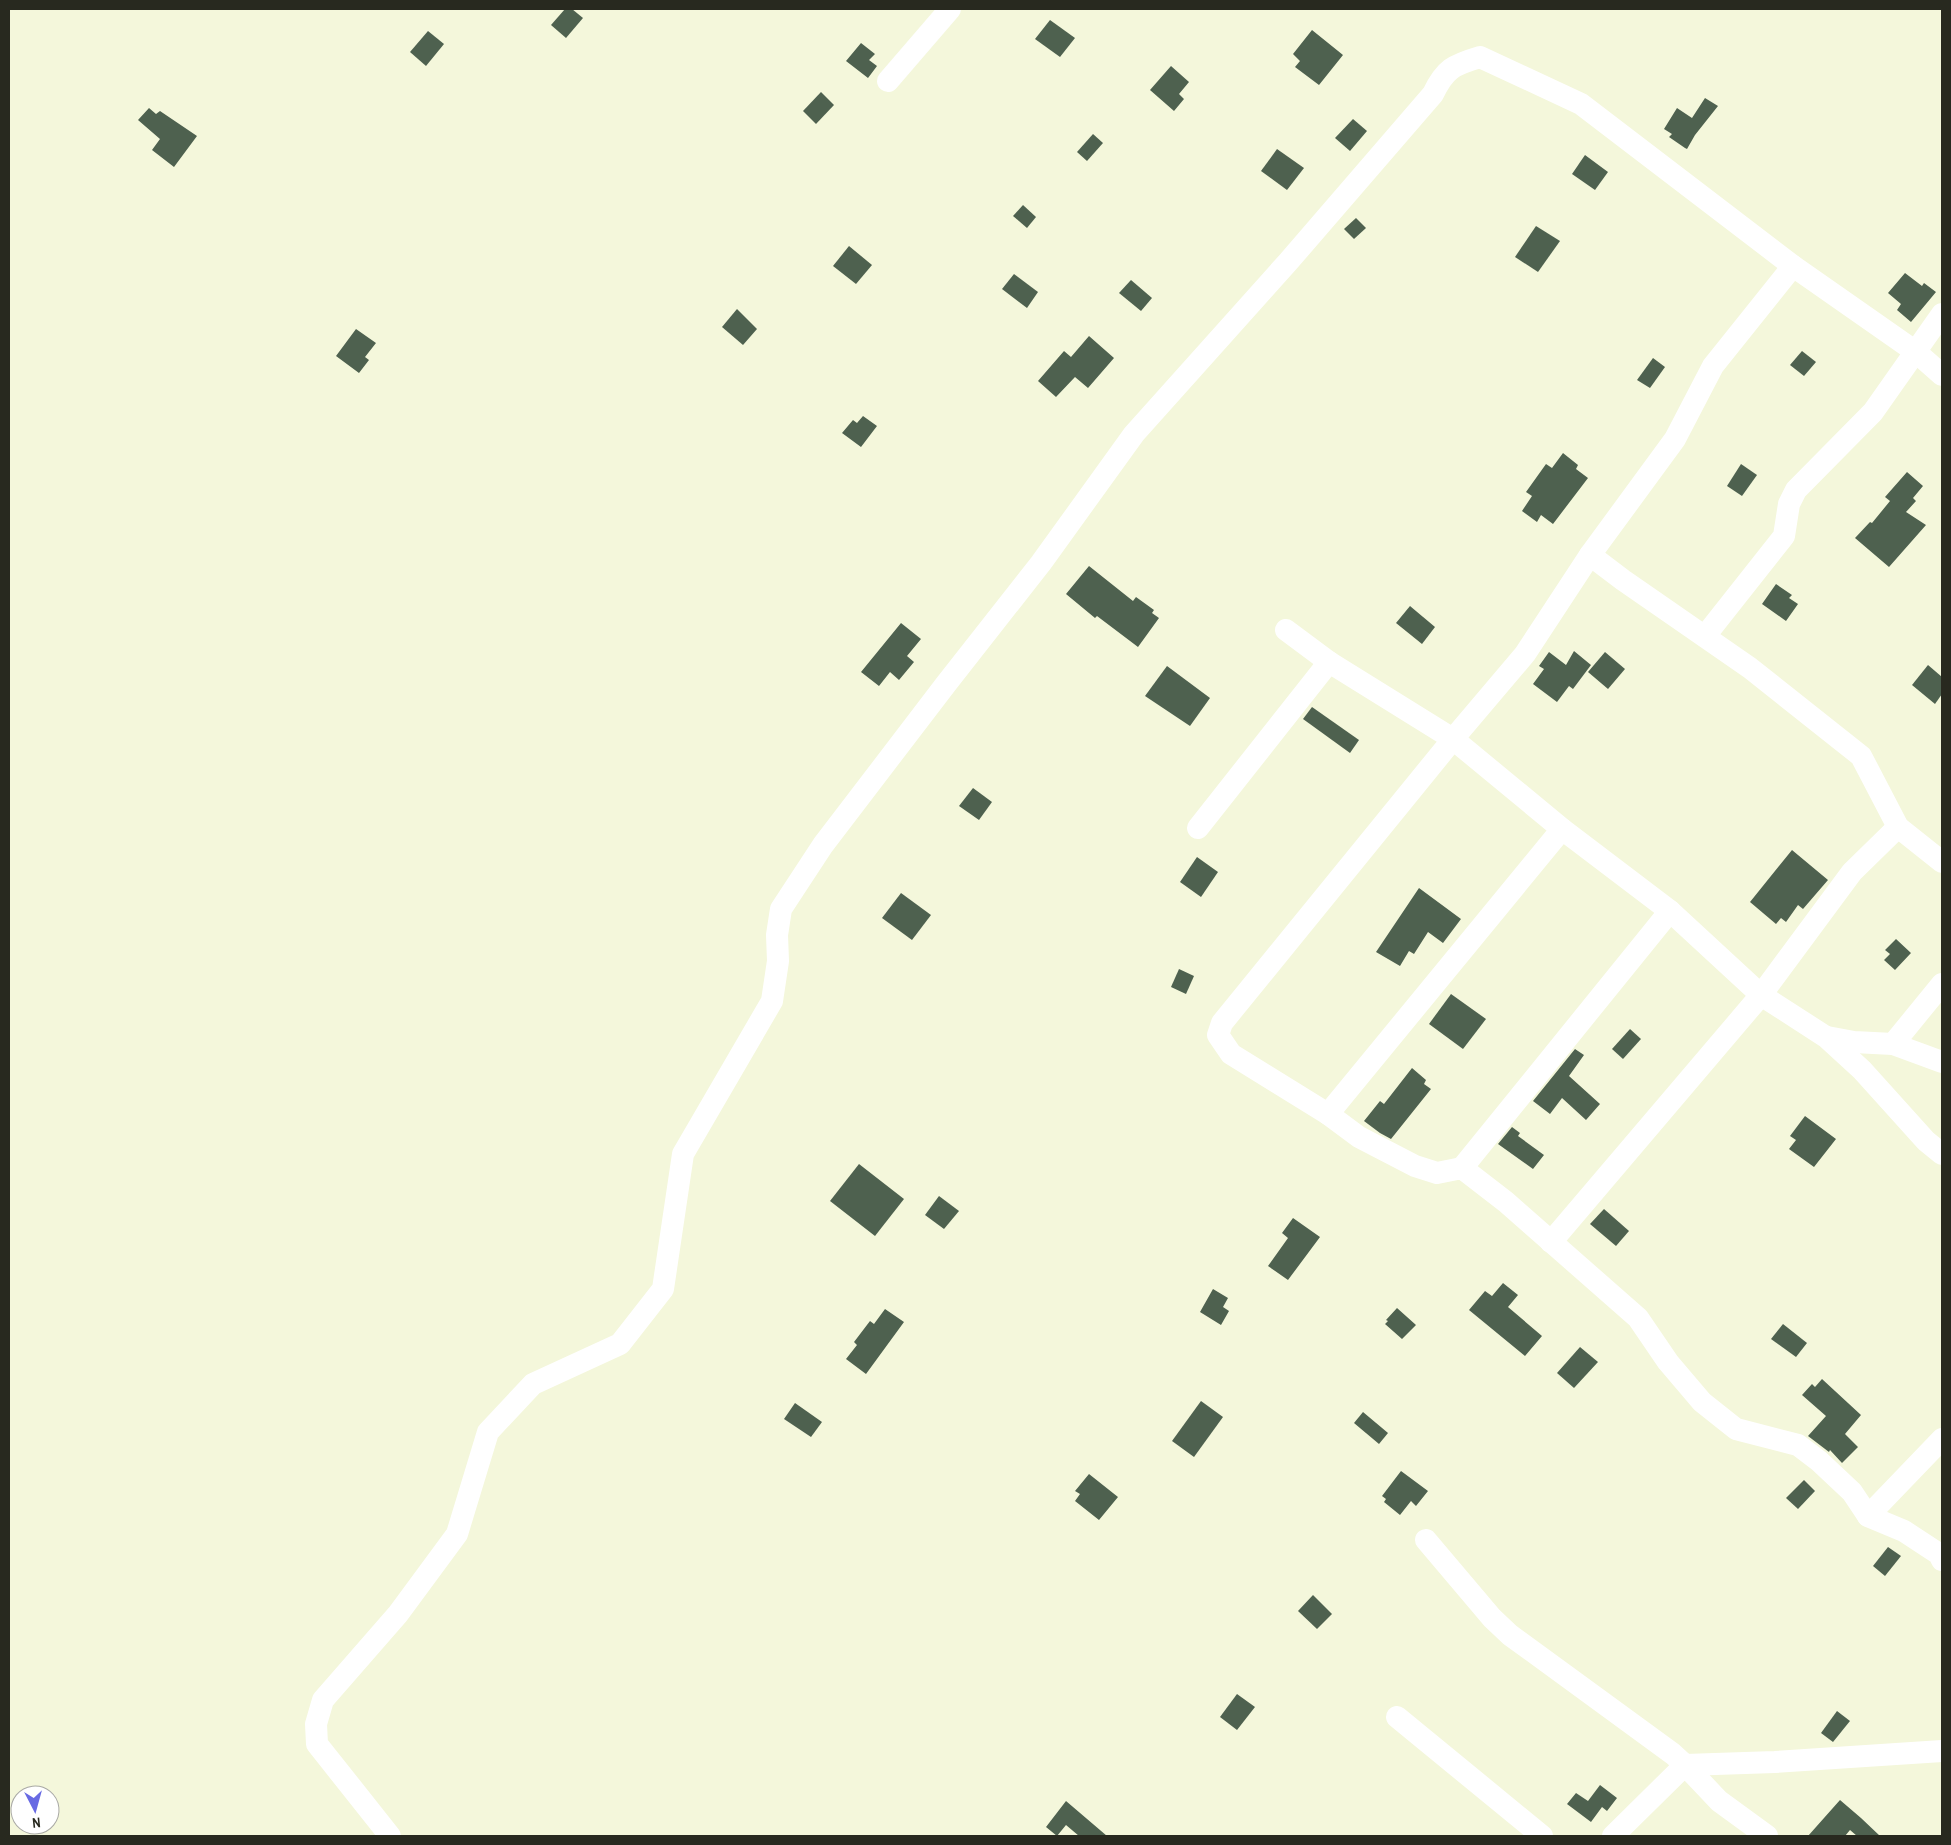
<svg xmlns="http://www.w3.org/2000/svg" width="1951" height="1845" viewBox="0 0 1951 1845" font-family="'Archivo Narrow',sans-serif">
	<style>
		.building { fill: #4e614f }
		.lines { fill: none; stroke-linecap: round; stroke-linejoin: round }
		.minor { stroke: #fff; stroke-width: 22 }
	</style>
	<rect width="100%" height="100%" fill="#f4f7db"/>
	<!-- building -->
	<g class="building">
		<path d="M565,9H572L583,18L566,38L551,25Z"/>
		<path d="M1050,20L1075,38L1060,57L1035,39Z"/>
		<path d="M1312,30L1343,55L1319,85L1295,67L1300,61L1293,54Z"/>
		<path d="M428,31L444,44L426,66L410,52Z"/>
		<path d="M861,43L875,54L869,60L877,66L868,78L846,61Z"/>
		<path d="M1171,66L1189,82L1179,94L1184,99L1174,111L1150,90Z"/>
		<path d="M821,92L834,105L816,124L803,111Z"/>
		<path d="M1705,98L1718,106L1695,135L1687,149L1685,148L1669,137L1672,134L1664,129L1677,108L1692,118Z"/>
		<path d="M149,108L156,114L160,111L197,136L174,167L152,150L160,139L138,120Z"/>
		<path d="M1353,119L1367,131L1350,151L1335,138Z"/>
		<path d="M1093,134L1103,143L1087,161L1077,152Z"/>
		<path d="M1277,149L1304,168L1287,190L1261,171Z"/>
		<path d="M1585,155L1608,172L1595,190L1572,174Z"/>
		<path d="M1023,205L1036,217L1027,228L1013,216Z"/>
		<path d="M1356,218L1366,228L1354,239L1344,229Z"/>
		<path d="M1536,226L1560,241L1538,272L1515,257Z"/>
		<path d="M849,246L872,265L856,284L833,266Z"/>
		<path d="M1905,273L1922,286L1924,283L1936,292L1911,322L1897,310L1901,304L1888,293Z"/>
		<path d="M1014,274L1038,292L1027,308L1002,289Z"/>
		<path d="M1131,280L1152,298L1141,311L1119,293Z"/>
		<path d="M737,309L757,329L743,345L722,327Z"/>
		<path d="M356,329L376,343L365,357L369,360L359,373L336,356Z"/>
		<path d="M1089,336L1114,358L1088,388L1075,377L1056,397L1038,381L1064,351L1071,357Z"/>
		<path d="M1802,351L1816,362L1804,376L1790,365Z"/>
		<path d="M1653,358L1665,367L1650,388L1637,380Z"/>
		<path d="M863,416L877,426L861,447L842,433L853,420L857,423Z"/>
		<path d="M1563,453L1578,465L1576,469L1588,478L1553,524L1541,515L1537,522L1522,511L1532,496L1526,492L1546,464L1552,468Z"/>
		<path d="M1741,464L1757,475L1742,496L1727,486Z"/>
		<path d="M1907,472L1923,486L1913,498L1916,501L1906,512L1926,525L1889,567L1855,538L1870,522L1872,523L1890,501L1885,497Z"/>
		<path d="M1089,566L1133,601L1136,597L1154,610L1152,613L1159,618L1138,647L1097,616L1095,618L1066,594Z"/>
		<path d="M1776,584L1792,595L1789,598L1798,604L1786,621L1762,604Z"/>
		<path d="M1410,606L1435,627L1422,644L1396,623Z"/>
		<path d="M901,623L921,639L907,656L914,662L899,680L890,672L879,686L861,672Z"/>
		<path d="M1574,651L1591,665L1573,689L1569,686L1557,702L1533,684L1544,669L1539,666L1549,652L1566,665Z"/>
		<path d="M1605,652L1625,669L1608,689L1588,672Z"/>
		<path d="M1928,665L1942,677V694L1935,704L1912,685Z"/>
		<path d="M1167,666L1210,698L1190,726L1145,696Z"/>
		<path d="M1312,707L1359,740L1350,753L1303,719Z"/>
		<path d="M973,788L992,802L979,820L959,806Z"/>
		<path d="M1792,850L1828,880L1803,909L1798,905L1786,922L1781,918L1776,924L1750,902Z"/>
		<path d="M1197,857L1218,872L1201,897L1180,882Z"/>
		<path d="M1419,888L1461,919L1443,943L1428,932L1414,954L1409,951L1400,966L1376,952Z"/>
		<path d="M901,893L931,915L912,940L882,918Z"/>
		<path d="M1896,939L1911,953L1895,970L1884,960L1890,954L1885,950Z"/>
		<path d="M1179,969L1194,976L1186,994L1171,987Z"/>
		<path d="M1451,994L1486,1019L1463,1049L1429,1024Z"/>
		<path d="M1630,1029L1641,1039L1623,1059L1612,1049Z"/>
		<path d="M1575,1049L1584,1055L1569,1076L1600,1104L1586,1120L1562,1098L1550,1114L1533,1101Z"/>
		<path d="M1412,1068L1426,1080L1424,1084L1431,1089L1391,1139L1380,1133L1364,1121L1380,1101L1384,1104Z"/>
		<path d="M1805,1116L1836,1139L1814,1167L1789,1149L1796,1140L1790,1136Z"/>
		<path d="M1512,1127L1520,1133L1518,1136L1544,1155L1533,1169L1498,1144Z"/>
		<path d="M859,1164L904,1199L875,1236L830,1201Z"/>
		<path d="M939,1196L959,1211L944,1229L925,1215Z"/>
		<path d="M1604,1209L1629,1231L1616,1246L1590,1224Z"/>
		<path d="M1293,1218L1320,1237L1288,1280L1268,1266L1288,1238L1282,1233Z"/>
		<path d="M1503,1283L1518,1295L1508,1307L1542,1336L1525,1356L1469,1310L1485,1291L1492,1296Z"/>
		<path d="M1213,1289L1228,1298L1223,1307L1229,1311L1221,1325L1200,1312Z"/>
		<path d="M1397,1308L1416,1325L1402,1339L1385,1324L1388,1321L1386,1320Z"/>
		<path d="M885,1309L904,1322L866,1374L846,1359L857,1345L854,1342L870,1321L874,1324Z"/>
		<path d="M1783,1324L1807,1343L1796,1357L1771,1339Z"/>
		<path d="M1580,1347L1598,1362L1574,1388L1557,1373Z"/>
		<path d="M1822,1379L1861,1415L1845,1434L1858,1447L1842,1463L1830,1450L1829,1452L1808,1436L1826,1416L1802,1395L1812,1384L1815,1387Z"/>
		<path d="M1201,1401L1223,1417L1194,1457L1172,1441Z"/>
		<path d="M795,1403L822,1422L811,1437L784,1419Z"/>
		<path d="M1363,1412L1388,1433L1379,1444L1354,1423Z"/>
		<path d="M1401,1471L1428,1491L1416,1506L1411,1501L1400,1515L1384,1502L1386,1499L1382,1496Z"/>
		<path d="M1089,1474L1118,1497L1099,1520L1075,1501L1080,1494L1075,1491Z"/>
		<path d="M1804,1480L1815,1491L1798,1509L1786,1498Z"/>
		<path d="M1888,1547L1901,1556L1885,1576L1873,1566Z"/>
		<path d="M1313,1595L1332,1614L1317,1629L1298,1611Z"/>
		<path d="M1237,1694L1255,1707L1237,1730L1220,1717Z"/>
		<path d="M1837,1711L1850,1721L1833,1742L1821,1733Z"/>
		<path d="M1600,1785L1617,1798L1607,1811L1602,1807L1591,1822L1567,1804L1576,1793L1588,1801Z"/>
		<path d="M1840,1800L1861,1818L1880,1836H1857L1850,1830L1845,1836H1808Z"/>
		<path d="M1066,1801L1107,1836H1079L1066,1825L1057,1836L1046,1827Z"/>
	</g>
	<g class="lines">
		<!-- minor -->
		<g class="minor">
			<path d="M888,81L950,9"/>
			<path d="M1793,266L1713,366L1675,439L1590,555L1623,580L1750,668L1861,756L1898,827L1942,862"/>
			<path d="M1590,555L1525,654L1453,739L1222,1023L1218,1035L1231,1054L1328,1114L1359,1137L1415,1166L1437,1173L1462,1168L1506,1202L1638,1318L1668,1362L1702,1402L1736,1429L1798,1445L1819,1461L1852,1492L1868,1516L1904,1531L1939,1554L1942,1560"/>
			<path d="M1286,630L1329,662L1453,739L1562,829L1670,911L1761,995L1826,1037L1862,1070L1926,1141L1942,1154"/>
			<path d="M1705,636L1784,536L1789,504L1796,490L1873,412L1942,314"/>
			<path d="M1198,828L1329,662"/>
			<path d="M1827,1037L1854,1042L1893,1044L1942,1062"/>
			<path d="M1893,1044L1942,984"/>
			<path d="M1328,1114L1562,829"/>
			<path d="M1462,1168L1670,911"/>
			<path d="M1551,1242L1761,995L1852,872L1898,827"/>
			<path d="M1868,1516L1942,1439"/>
			<path d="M1426,1540L1492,1618L1510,1635L1673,1754L1685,1765L1775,1762L1942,1751"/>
			<path d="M1397,1717L1542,1836"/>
			<path d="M390,1836L317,1744L316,1724L323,1700L398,1614L457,1534L488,1432L533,1384L620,1344L663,1289L683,1154L772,1001L778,961L777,935L781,909L823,845L946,684L1041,563L1134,434L1288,262L1433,94C1445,69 1453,65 1480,57L1581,104L1793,266L1916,352L1942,375"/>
			<path d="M1613,1836L1685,1765L1719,1801L1767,1836"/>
		</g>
	</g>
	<!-- border -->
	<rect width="1951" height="1845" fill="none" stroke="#28291f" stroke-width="20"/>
	<!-- north arrow -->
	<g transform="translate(35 1810) rotate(174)"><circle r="24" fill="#ffffff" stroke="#a9a9a5"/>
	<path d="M0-4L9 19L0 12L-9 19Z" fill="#686ae3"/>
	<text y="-8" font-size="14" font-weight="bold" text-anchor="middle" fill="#28291f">N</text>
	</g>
</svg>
